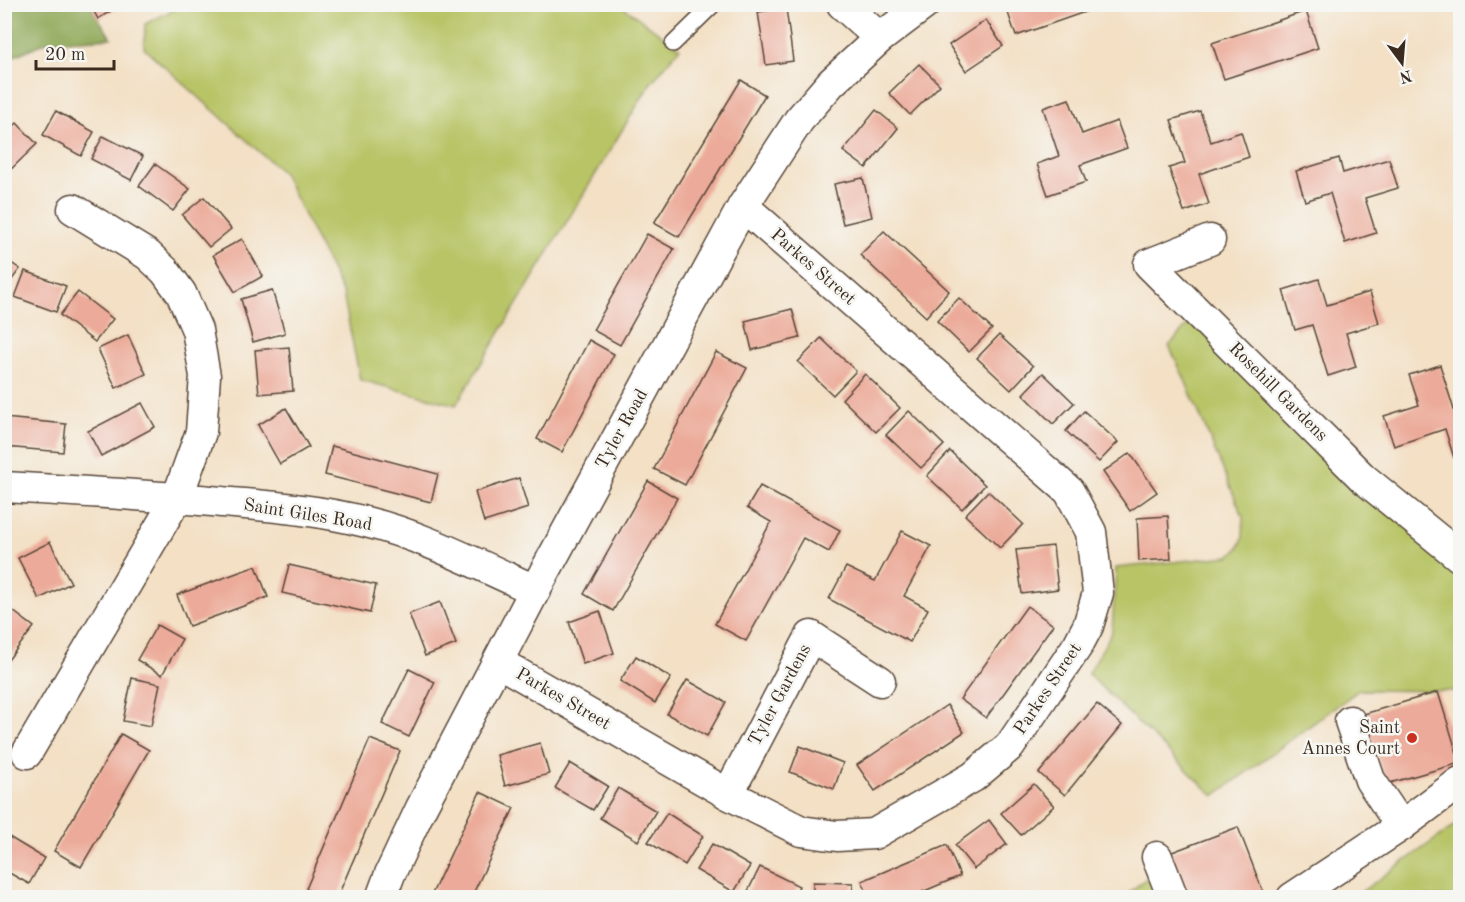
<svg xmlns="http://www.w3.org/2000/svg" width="1465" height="902" viewBox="0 0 1465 902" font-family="'Old Standard TT',serif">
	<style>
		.green { fill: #b8c466; stroke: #7a7742; stroke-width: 1.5 }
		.forest { fill: #92aa5b; stroke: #666a3c; stroke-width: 1.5 }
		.building { fill: #ecab9a }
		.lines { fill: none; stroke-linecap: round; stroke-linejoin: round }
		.service-casing { stroke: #574537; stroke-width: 18 }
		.minor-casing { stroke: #574537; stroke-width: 33 }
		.service { stroke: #fff; stroke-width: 15 }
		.minor { stroke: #fff; stroke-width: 30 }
		.poi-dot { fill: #c8321e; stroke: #f6f6f2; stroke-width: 2 }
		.labels { text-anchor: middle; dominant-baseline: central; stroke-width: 5; stroke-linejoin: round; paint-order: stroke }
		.street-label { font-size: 18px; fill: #3b2a1e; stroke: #f6f6f2 }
		.poi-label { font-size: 18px; fill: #3b2a1e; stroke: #f6f6f2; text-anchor: end }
	</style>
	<rect width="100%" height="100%" fill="#f6f6f2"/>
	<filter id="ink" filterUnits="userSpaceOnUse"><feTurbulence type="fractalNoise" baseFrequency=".0167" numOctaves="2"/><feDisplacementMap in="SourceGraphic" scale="12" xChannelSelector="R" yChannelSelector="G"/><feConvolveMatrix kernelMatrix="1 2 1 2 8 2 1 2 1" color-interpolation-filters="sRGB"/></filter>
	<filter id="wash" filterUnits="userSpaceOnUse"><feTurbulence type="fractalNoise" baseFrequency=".008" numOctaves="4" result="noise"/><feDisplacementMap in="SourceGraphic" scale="24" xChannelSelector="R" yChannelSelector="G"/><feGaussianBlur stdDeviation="1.35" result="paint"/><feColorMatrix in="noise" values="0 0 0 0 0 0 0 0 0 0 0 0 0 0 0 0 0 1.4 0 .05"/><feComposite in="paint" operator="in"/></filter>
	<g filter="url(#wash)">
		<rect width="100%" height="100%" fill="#f3e0c5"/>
		<!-- green -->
		<g class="green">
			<path d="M619,4L680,48L650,84L456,405L360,380L343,294L283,173L144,48L145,24L183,5Z"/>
			<path d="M1192,320L1460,569V691L1359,690L1214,796L1088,674L1112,632L1116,568L1229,556C1245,546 1244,534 1243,517L1182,373L1169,346Z"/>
			<path d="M1460,822V897H1354Z"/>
			<path d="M1150,875L1157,897H1124Z"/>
		</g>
		<!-- forest -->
		<path class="forest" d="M4,5H90L111,38L46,42L5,60Z"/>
		<g id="blocks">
			<!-- building -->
			<g class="building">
				<path d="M90,4H122L98,19Z"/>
				<path d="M1014,4H1105V5L1016,36L1006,7Z"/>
				<path d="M786,8L793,61L766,65L758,12Z"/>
				<path d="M1306,11L1318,48L1224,79L1212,43Z"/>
				<path d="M986,20L1003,46L966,71L949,45Z"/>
				<path d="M919,64L940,85L910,115L889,93Z"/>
				<path d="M741,80L765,95L679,237L654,223Z"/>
				<path d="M1069,99L1082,134L1117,121L1127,148L1080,165L1086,182L1048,195L1037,164L1059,156L1043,108Z"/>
				<path d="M876,110L898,128L866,168L843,151Z"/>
				<path d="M56,111L94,132L81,156L43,135Z"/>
				<path d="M1200,111L1211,142L1241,132L1249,157L1199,174L1209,204L1184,212L1169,168L1185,163L1171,120Z"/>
				<path d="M17,123L37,144L4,176V135Z"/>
				<path d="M103,136L143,156L131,180L91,159Z"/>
				<path d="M1339,158L1343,173L1389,159L1398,188L1365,198L1376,233L1345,243L1330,193L1305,201L1296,171Z"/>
				<path d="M155,164L190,189L173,211L139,186Z"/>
				<path d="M863,178L872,217L843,224L834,184Z"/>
				<path d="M204,197L231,229L209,247L182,215Z"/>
				<path d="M884,231L949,291L926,317L860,255Z"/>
				<path d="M647,234L674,249L620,345L593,330Z"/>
				<path d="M242,239L263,276L235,292L213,255Z"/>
				<path d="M4,258L20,269L4,290Z"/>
				<path d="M25,271L66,286L56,312L15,297Z"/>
				<path d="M1319,279L1327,305L1370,292L1379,323L1346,333L1356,367L1328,376L1312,325L1295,330L1283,290Z"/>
				<path d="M272,290L285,333L253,342L241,299Z"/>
				<path d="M78,292L113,319L95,342L60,315Z"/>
				<path d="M959,298L992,329L969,352L937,321Z"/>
				<path d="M792,309L800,338L752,350L745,321Z"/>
				<path d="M128,335L146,374L116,388L98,349Z"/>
				<path d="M999,335L1033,366L1011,390L977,358Z"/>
				<path d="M821,338L856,371L833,395L798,362Z"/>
				<path d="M589,340L614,354L562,452L537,439Z"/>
				<path d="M289,347L293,391L259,394L255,350Z"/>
				<path d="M716,352L747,368L685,485L654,469Z"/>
				<path d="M1440,365L1454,410L1460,408V456L1454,458L1445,429L1394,446L1384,416L1419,405L1409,375Z"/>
				<path d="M1043,373L1074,403L1053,424L1023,394Z"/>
				<path d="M865,374L900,408L876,432L842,399Z"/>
				<path d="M142,403L155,427L101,456L88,431Z"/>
				<path d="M286,408L309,447L280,464L258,425Z"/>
				<path d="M909,411L944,445L921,468L886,435Z"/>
				<path d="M1084,411L1118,442L1099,462L1066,431Z"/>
				<path d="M4,418L66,424L63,452L4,447Z"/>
				<path d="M332,446L438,474L431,502L325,475Z"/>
				<path d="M950,451L985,485L962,509L927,476Z"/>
				<path d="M1130,453L1157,492L1130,511L1103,472Z"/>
				<path d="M519,478L528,508L484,522L475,492Z"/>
				<path d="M648,481L677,498L613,611L584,594Z"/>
				<path d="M760,486L840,530L829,552L803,538L746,641L715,624L771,522L747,508Z"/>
				<path d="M988,491L1023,524L1000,548L965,515Z"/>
				<path d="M1168,516L1171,559L1139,561L1137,518Z"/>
				<path d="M902,531L931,546L904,596L928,609L910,642L829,599L846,567L875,581Z"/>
				<path d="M50,542L71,583L39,599L18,558Z"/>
				<path d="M1053,546L1058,589L1022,594L1016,550Z"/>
				<path d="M289,565L376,585L370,613L282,593Z"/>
				<path d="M256,566L268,597L189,626L177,595Z"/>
				<path d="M440,602L456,644L425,656L409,614Z"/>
				<path d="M1027,606L1053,625L986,718L960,699Z"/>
				<path d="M13,611L34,627L4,665V622Z"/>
				<path d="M600,611L614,653L583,664L569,622Z"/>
				<path d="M157,625L182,639L162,675L137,660Z"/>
				<path d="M636,656L671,678L655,703L620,681Z"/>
				<path d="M409,669L435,682L409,737L382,724Z"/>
				<path d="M132,678L160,684L151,726L123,721Z"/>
				<path d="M687,680L726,702L707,736L667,714Z"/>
				<path d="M1438,692L1460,763L1386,784L1364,714Z"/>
				<path d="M1097,704L1122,725L1065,795L1039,773Z"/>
				<path d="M947,705L964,732L875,791L857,765Z"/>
				<path d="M121,734L149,750L81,867L54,851Z"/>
				<path d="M370,739L400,751L337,898H325L306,889Z"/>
				<path d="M540,743L549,774L505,786L497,755Z"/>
				<path d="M800,746L843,763L834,789L790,772Z"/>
				<path d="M570,763L608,786L593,810L555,788Z"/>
				<path d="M1034,784L1054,806L1021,835L1001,813Z"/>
				<path d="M618,788L656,811L638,841L600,818Z"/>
				<path d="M480,792L514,808L471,898H430Z"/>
				<path d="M667,813L703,836L685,865L648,842Z"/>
				<path d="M989,820L1007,844L974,869L955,845Z"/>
				<path d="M1238,827L1265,897L1185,898L1167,854Z"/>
				<path d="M4,834L44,858L29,884L4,870Z"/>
				<path d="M712,844L750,866L734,892L696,870Z"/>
				<path d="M947,845L960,876L908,898H869L862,881Z"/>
				<path d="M760,867L799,886L793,898H756L747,893Z"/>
				<path d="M813,882L853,883L852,898H813Z"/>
			</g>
		</g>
	</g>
	<g filter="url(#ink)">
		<use href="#blocks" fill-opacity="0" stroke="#574537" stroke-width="1.5"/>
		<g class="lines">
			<defs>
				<path id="service" d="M673,44L714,4"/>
				<g id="minor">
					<path d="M842,4L880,38"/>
					<path d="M1210,240L1149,264L1363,478L1460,557"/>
					<path d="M4,487C77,491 150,495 222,502C270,506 319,510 366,522C424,536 480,566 535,590"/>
					<path d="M498,662L728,794L801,831L837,836L874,834L973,777L1010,746L1078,645L1088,626L1098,593L1091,532L1069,491L743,206"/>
					<path d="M1350,721L1370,780L1401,826"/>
					<path d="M27,753L177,498L201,432L205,376L197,330L181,293L165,271L148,255L73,209"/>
					<path d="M728,794L811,636L880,681"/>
					<path d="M1157,857L1173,898"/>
					<path d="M381,898L390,874L421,808L535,590L743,206L799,120L831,83L880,38L925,4"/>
					<path d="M1292,898L1401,826L1460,782"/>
				</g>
			</defs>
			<!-- service casing -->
			<use href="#service" class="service-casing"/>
			<!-- minor casing -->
			<use href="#minor" class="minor-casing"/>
			<!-- service -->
			<use href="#service" class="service"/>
			<!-- minor -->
			<use href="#minor" class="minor"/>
		</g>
	</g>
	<!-- markers -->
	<circle class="poi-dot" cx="1412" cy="738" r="6"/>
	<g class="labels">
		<!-- street labels -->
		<g class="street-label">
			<text transform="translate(813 267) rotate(41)">Parkes Street</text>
			<text transform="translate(1278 392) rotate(45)">Rosehill Gardens</text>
			<text transform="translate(622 429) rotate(-61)">Tyler Road</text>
			<text transform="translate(308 515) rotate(9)">Saint Giles Road</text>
			<text transform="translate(1048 689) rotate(-56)">Parkes Street</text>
			<text transform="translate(780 695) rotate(-62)">Tyler Gardens</text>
			<text transform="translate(563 699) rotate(30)">Parkes Street</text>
		</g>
		<!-- poi labels -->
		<g class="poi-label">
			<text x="1400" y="728">Saint<tspan x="1400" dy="21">Annes Court</tspan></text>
		</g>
	</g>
	<!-- margin -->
	<rect width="1465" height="902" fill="none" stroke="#f6f6f2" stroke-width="24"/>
	<!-- north arrow -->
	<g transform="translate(1402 63) rotate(164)" stroke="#f6f6f2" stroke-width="4.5" paint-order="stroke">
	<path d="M0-4.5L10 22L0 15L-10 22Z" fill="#3b2a1e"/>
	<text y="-9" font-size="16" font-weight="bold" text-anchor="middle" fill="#3b2a1e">N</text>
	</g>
	<!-- scale -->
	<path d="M36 60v9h78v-9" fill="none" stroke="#3b2a1e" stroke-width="3"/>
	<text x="45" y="60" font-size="18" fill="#3b2a1e" stroke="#f6f6f2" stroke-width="4.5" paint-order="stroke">20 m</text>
</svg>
